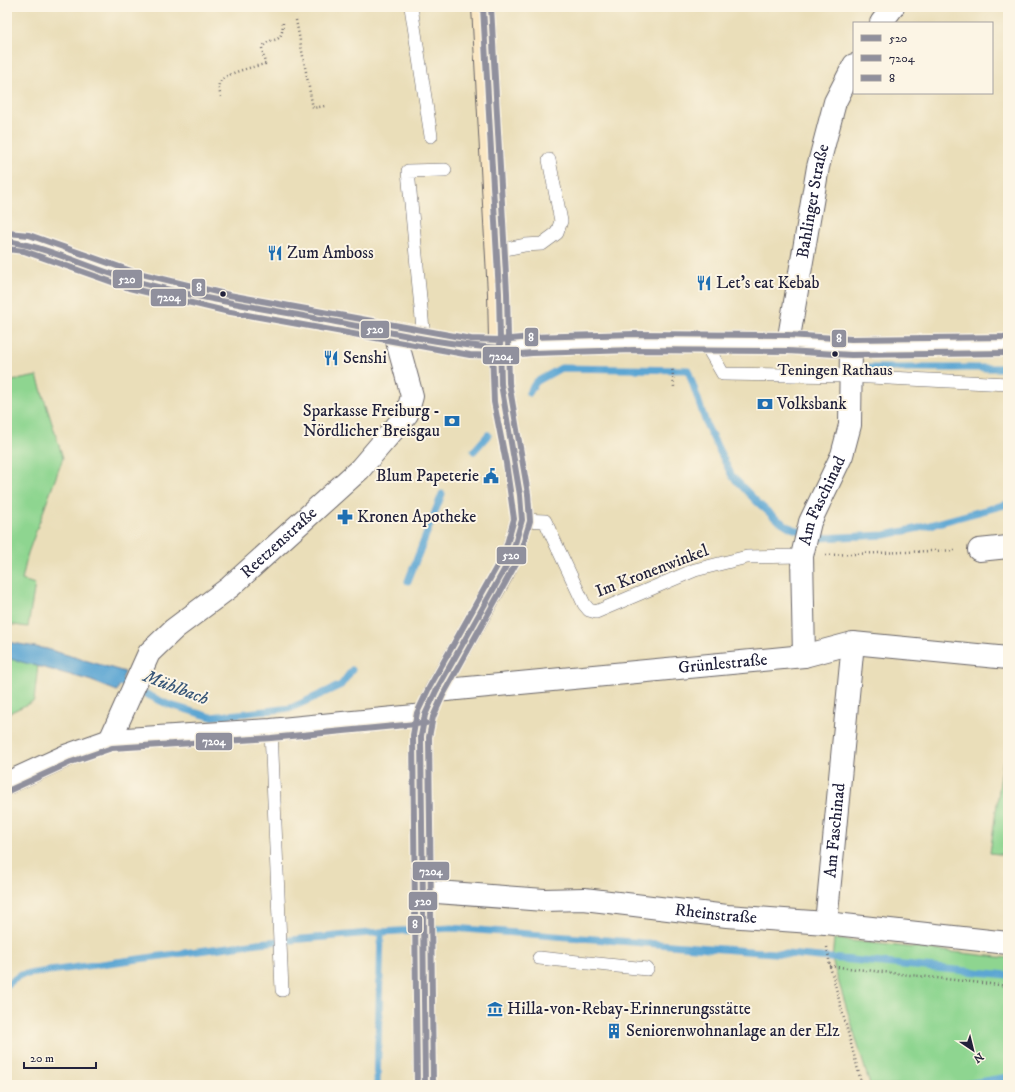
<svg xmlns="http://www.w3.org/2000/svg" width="1015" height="1092" viewBox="0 0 1015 1092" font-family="'IM FELL DW Pica',serif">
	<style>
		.green { fill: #8ed590; stroke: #587c66 }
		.water { fill: #5ba6d3; stroke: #3e6487 }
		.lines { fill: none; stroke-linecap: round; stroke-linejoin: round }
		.stream { stroke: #5ba6d3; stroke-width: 7 }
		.lane-casing { stroke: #686467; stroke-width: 14 }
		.street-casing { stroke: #686467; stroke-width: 24 }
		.secondary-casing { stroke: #686467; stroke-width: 24 }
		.path { stroke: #686467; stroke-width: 2.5; stroke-dasharray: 1 3; stroke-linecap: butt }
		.lane { stroke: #fff; stroke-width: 13 }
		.street { stroke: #fff; stroke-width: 22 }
		.secondary { stroke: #fae7c3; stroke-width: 22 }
		.bus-1-casing { stroke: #fcf5e5; stroke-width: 9 }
		.bus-2-casing { stroke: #fcf5e5; stroke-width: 9 }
		.bus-3-casing { stroke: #fcf5e5; stroke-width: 9 }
		.bus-1 { stroke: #90909d; stroke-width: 6 }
		.bus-2 { stroke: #90909d; stroke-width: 6 }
		.bus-3 { stroke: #90909d; stroke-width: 6 }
		.bus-dot { fill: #22223b; stroke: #fcf5e5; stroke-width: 1.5 }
		.labels { text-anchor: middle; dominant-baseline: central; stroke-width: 4; stroke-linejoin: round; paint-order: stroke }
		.bus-label { font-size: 16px; fill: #22223b; stroke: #fcf5e5 }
		.street-label { font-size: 17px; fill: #22223b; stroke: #fcf5e5 }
		.poi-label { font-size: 17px; fill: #22223b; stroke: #fcf5e5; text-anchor: start }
		.water-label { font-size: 18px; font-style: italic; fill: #395778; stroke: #fcf5e5 }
		.line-badge { stroke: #fcf5e5; stroke-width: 1.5 }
		.badge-label { font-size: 11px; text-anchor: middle; font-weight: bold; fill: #fff }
	</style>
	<rect width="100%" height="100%" fill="#fcf5e5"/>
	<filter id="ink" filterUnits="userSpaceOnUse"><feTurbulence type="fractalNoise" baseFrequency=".025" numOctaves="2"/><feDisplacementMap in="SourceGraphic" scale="8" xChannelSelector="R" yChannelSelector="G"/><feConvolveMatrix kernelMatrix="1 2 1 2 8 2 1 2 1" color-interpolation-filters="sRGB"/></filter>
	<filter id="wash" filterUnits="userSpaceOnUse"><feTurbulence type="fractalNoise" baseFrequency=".012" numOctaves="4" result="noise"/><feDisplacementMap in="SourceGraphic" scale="16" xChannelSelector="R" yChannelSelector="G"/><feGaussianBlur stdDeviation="0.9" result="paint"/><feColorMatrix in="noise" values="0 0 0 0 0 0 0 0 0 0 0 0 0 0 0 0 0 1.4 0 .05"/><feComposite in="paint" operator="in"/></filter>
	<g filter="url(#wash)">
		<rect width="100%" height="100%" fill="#eadeb9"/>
		<!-- green -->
		<g class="green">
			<path d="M37,376L63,458L28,553L22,580L35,584L28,627L7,624V382Z"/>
			<path d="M7,658L38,665L34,701L7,714Z"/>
			<path d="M1003,761L1008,762V855L990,853Z"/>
			<path d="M834,939L1008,958V1085H870L832,960Z"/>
		</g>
		<!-- water -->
		<path class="water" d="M7,642L47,649L125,672L117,691L89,680L7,658Z"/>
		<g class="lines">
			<!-- stream -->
			<g class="stream">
				<path d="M855,368H1008"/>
				<path d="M529,393L536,382L561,368L688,370L707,426L732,476L757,502L775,518L791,528L820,538L885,535L919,528L1008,504"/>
				<path d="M474,451L488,435"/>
				<path d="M408,581L442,494"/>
				<path d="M112,678L167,704L211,717L291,708L341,685L352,670"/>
				<path d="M7,985L20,975L258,943L381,932"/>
				<path d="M377,1085L381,932L452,928L799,955L1008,975"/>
				<path d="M961,1085L1008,1077"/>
			</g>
		</g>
	</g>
	<g filter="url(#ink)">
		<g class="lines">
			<defs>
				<g id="lane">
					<path d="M411,7L431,136"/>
					<path d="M496,251L525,245L542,244L557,233L561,221L549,160"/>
					<path d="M424,340L408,171L445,170"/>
					<path d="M705,343L723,374L850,376L1008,384"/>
					<path d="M522,520L545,521L584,604L589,610L596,612L695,570L747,557L802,556"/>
					<path d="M271,730L282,990"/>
					<path d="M539,958L647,969"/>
				</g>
				<g id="street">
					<path d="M881,23L893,7"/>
					<path d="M7,241L26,243L132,280L227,303L470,347L500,348L531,345L634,342L788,343L851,347L1008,345"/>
					<path id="s1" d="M788,343L818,167L835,102L854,65"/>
					<path d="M979,550L1008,547"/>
					<path id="s2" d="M804,656L802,556L810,522L842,455L850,425L851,347"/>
					<path id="s3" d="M436,691L804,656L853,643L1008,658"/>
					<path id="s4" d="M110,740L149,653L174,629L230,587L360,469L407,414L412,396L395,334"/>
					<path d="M7,783L68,755L110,740L271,730L425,715"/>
					<path id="s5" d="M423,891L544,900L584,899L727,916L826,923L1008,943"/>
					<path id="s6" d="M826,923L853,643"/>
				</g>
				<path id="secondary" d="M425,1085L421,736L425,715L436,691L503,572L512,554L522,520L520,495L501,384L499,293L483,7"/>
			</defs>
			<!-- lane casing -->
			<use href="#lane" class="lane-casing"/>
			<!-- street casing -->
			<use href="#street" class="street-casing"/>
			<!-- secondary casing -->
			<use href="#secondary" class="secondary-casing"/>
			<!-- path -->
			<g class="path">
				<path d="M296,20L313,108L325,106"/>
				<path d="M221,97C220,93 218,88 219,84C222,73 254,67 265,64L262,48C272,33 282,49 283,22"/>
				<path d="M672,366L674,387"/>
				<path d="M826,555L957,550"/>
				<path d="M827,947L830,966L862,1085"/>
				<path d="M830,966L1008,986"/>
			</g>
			<!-- lane -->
			<use href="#lane" class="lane"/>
			<!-- street -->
			<use href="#street" class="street"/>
			<!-- secondary -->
			<use href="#secondary" class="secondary"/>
			<defs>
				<g id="bus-1">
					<path d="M7,241C51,248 91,269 134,281C200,299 268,309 336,322C390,332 444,345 500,348"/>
					<path d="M425,1085L421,736L425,715L436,691L503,572L512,554L522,520L520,495L501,384L499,293L483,7"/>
				</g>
				<g id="bus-2">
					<path d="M7,249L24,251L129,288L225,311L470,355L500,356L532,353L634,350L788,351L851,355L1008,353"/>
					<path d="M10,790L71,762L112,748L271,738L426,723"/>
					<path d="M433,1085L429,737L433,717L443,695L519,558L530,521L528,494L509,383L507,293L491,7"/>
				</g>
				<g id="bus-3">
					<path d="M8,233L29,235L134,272L229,295L471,339L500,340L531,337L634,334L788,335L851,339L1008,337"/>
					<path d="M417,1085L413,735L417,713L429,688L496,568L505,551L514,519L506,463L494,402L492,348"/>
				</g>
			</defs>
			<!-- bus-1 casing -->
			<use href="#bus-1" class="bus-1-casing"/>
			<!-- bus-2 casing -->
			<use href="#bus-2" class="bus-2-casing"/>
			<!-- bus-3 casing -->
			<use href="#bus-3" class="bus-3-casing"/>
			<!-- bus-1 -->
			<use href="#bus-1" class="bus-1"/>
			<!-- bus-2 -->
			<use href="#bus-2" class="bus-2"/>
			<!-- bus-3 -->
			<use href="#bus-3" class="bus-3"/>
		</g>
	</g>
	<!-- icons -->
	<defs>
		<symbol id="restaurant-bare" viewBox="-9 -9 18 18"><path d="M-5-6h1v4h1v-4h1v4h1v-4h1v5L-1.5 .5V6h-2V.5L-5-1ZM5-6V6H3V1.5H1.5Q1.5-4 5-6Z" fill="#1f6fb2" stroke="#fcf5e5" stroke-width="2.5" paint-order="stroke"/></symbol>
		<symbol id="bank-bare" viewBox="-9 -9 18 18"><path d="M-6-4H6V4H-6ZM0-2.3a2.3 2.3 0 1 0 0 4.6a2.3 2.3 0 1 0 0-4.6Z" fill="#1f6fb2" stroke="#fcf5e5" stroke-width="2.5" paint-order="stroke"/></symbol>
		<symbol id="civic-bare" viewBox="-9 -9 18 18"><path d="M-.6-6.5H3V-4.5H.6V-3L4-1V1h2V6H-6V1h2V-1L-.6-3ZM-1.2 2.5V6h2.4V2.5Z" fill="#1f6fb2" stroke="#fcf5e5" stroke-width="2.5" paint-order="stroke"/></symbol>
		<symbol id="pharmacy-bare" viewBox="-9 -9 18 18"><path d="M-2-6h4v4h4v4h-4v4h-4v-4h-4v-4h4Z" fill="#1f6fb2" stroke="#fcf5e5" stroke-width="2.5" paint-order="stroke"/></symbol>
		<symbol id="museum-bare" viewBox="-9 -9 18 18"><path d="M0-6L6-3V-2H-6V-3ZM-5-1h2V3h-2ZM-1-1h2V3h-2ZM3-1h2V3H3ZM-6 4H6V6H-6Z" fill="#1f6fb2" stroke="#fcf5e5" stroke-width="2.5" paint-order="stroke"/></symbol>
		<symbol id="building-bare" viewBox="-9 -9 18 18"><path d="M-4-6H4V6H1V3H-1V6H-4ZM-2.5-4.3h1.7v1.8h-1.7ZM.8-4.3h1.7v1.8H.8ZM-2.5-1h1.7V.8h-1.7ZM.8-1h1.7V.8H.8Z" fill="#1f6fb2" stroke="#fcf5e5" stroke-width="2.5" paint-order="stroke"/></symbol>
	</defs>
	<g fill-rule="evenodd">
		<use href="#restaurant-bare" x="264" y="242" width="22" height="22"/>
		<use href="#restaurant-bare" x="693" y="272" width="22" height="22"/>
		<use href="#restaurant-bare" x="320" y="347" width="22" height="22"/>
		<use href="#bank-bare" x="754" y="393" width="22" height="22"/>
		<use href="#bank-bare" x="441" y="410" width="22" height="22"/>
		<use href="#civic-bare" x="480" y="465" width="22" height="22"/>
		<use href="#pharmacy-bare" x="334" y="506" width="22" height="22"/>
		<use href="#museum-bare" x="484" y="998" width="22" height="22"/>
		<use href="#building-bare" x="603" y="1020" width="22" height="22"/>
	</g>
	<!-- markers -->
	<g class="bus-dot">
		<circle cx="223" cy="294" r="3.5"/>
		<circle cx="835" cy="354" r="3.5"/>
	</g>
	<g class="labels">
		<!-- bus labels -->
		<g class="bus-label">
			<text x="835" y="370">Teningen Rathaus</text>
		</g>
		<!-- street labels -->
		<g class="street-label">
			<text stroke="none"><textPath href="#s1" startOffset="144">Bahlinger Straße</textPath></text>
			<text stroke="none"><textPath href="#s2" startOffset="159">Am Faschinad</textPath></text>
			<text stroke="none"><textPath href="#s4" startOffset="266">Reetzenstraße</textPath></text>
			<text transform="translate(652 571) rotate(-21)">Im Kronenwinkel</text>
			<text stroke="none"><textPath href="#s3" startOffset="288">Grünlestraße</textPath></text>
			<text stroke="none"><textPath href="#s6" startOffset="93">Am Faschinad</textPath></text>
			<text stroke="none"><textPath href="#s5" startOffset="294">Rheinstraße</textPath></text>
		</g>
		<!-- poi labels -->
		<g class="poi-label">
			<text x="287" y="253">Zum Amboss</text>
			<text x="716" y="283">Let's eat Kebab</text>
			<text x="343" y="358">Senshi</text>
			<text x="777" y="404">Volksbank</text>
			<text x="440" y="411" text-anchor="end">Sparkasse Freiburg -<tspan x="440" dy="20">Nördlicher Breisgau</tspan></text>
			<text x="479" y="476" text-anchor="end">Blum Papeterie</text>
			<text x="357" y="517">Kronen Apotheke</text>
			<text x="507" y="1009">Hilla-von-Rebay-Erinnerungsstätte</text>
			<text x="626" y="1031">Seniorenwohnanlage an der Elz</text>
		</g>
		<!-- water labels -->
		<g class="water-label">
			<text transform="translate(176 688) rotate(21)">Mühlbach</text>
		</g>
	</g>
	<g class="line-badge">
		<rect x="112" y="269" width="31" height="20" rx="4" fill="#90909d"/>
		<rect x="191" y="278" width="15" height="19" rx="4" fill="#90909d"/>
		<rect x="150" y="288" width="37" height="19" rx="4" fill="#90909d"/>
		<rect x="360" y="320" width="30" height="19" rx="4" fill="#90909d"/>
		<rect x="524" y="327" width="15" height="20" rx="4" fill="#90909d"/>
		<rect x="831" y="329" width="16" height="19" rx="4" fill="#90909d"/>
		<rect x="482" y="346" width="38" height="19" rx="4" fill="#90909d"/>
		<rect x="496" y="546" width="31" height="19" rx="4" fill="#90909d"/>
		<rect x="195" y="732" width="38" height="19" rx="4" fill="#90909d"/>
		<rect x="412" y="861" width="38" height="20" rx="4" fill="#90909d"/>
		<rect x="408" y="891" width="30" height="20" rx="4" fill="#90909d"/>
		<rect x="407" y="915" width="16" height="19" rx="4" fill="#90909d"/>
	</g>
	<g class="badge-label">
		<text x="127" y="283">520</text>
		<text x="199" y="291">8</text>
		<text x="169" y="301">7204</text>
		<text x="375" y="333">520</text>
		<text x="531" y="341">8</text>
		<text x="839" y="342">8</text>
		<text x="501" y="360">7204</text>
		<text x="511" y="559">520</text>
		<text x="214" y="745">7204</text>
		<text x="431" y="875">7204</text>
		<text x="423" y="905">520</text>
		<text x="415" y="928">8</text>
	</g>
	<!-- margin -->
	<rect width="1015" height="1092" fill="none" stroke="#fcf5e5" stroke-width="24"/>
	<!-- legend -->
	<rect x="853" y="22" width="140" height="72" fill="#fcf5e5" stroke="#a5a1a1"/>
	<rect x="861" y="35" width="20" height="6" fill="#90909d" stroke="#a5a1a1"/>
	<text x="889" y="42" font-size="12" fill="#22223b">520</text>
	<rect x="861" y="55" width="20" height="6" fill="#90909d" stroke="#a5a1a1"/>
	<text x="889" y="62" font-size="12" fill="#22223b">7204</text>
	<rect x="861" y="75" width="20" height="6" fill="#90909d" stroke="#a5a1a1"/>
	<text x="889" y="82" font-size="12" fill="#22223b">8</text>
	<!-- north arrow -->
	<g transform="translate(973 1050) rotate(145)" stroke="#fcf5e5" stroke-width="3" paint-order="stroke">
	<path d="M0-3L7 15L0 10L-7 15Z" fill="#22223b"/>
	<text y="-6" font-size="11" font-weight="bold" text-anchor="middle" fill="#22223b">N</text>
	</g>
	<!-- scale -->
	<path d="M24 1062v6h72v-6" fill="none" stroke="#22223b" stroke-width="2"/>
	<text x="30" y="1062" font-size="12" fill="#22223b" stroke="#fcf5e5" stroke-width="3" paint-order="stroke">20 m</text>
</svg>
